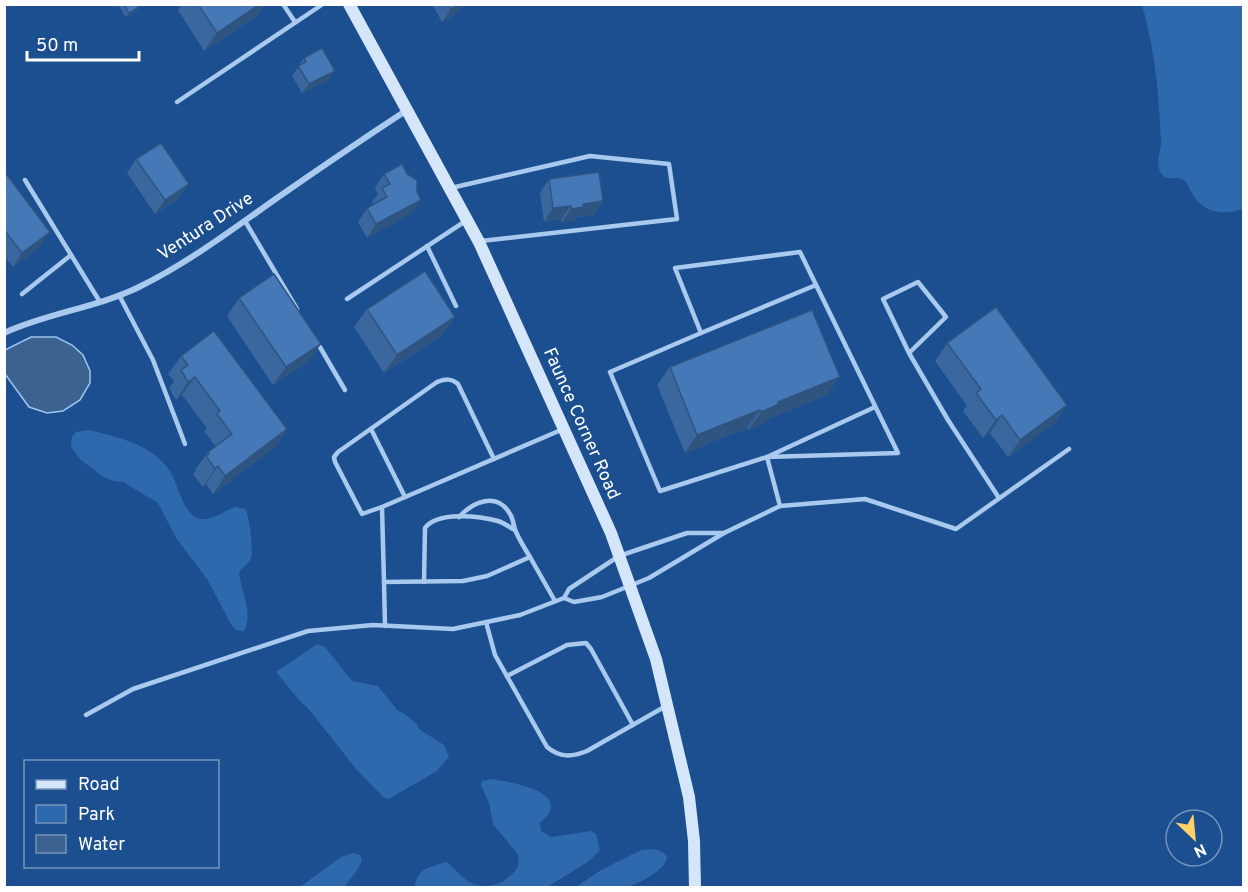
<svg xmlns="http://www.w3.org/2000/svg" width="1248" height="892" viewBox="0 0 1248 892" font-family="Overpass,sans-serif">
	<style>
		.green { fill: #2e69ad }
		.water { fill: #3c6290; stroke: #9cc4f0; stroke-width: 1.5 }
		.lines { fill: none; stroke-linecap: round; stroke-linejoin: round }
		.lane { stroke: #a9c9ee; stroke-width: 4.5 }
		.street { stroke: #a9c9ee; stroke-width: 6 }
		.secondary { stroke: #d6e6fa; stroke-width: 12 }
		.wall { fill: #3a679d }
		.shaded-wall { fill: #305480 }
		.building { fill: #4478b7; stroke: #305480; stroke-width: 1.5 }
		.labels { text-anchor: middle; dominant-baseline: central; stroke-width: 6; stroke-linejoin: round; paint-order: stroke }
		.street-label { font-size: 18px; fill: #fff; stroke: #1b4f8f }
	</style>
	<rect width="100%" height="100%" fill="#1b4f8f"/>
	<!-- green -->
	<g class="green">
		<path d="M1142,5H1243L1244,208C1224,217 1203,213 1192,193C1189,189 1187,181 1182,179C1175,176 1166,182 1161,173C1155,163 1161,152 1161,142C1159,95 1155,50 1142,5Z"/>
		<path d="M88,430C115,436 149,444 167,467C178,480 181,510 197,518C210,523 223,511 236,507L246,509C249,519 254,549 251,558C249,564 242,566 239,573C241,591 254,614 244,631L236,630L232,626L207,579L176,538L158,503L123,482L113,481L102,476L81,460L71,447L72,437L76,432Z"/>
		<path d="M317,644L325,647L352,681L378,686L397,710L406,715L416,723L419,729L444,745L449,757L437,771L389,799L383,797L357,770L307,707C299,702 284,681 276,672Z"/>
		<path d="M493,779C507,782 552,788 551,807C551,813 544,819 540,823L541,831L551,837L591,831L596,834L600,850L588,862L547,887H415C416,869 430,867 446,862C454,867 460,876 468,881C482,890 501,886 512,874C519,868 520,862 517,853L493,824L489,803L481,785L482,781Z"/>
		<path d="M641,850C651,849 661,848 667,857C666,870 638,885 625,887C611,891 591,888 576,887L601,870Z"/>
		<path d="M354,853L360,855L362,861L356,872L344,887H300L341,857Z"/>
	</g>
	<!-- water -->
	<path class="water" d="M31,337H56L72,345L83,355L90,371V383L80,400L63,411L47,413L29,407L5,374V350Z"/>
	<g class="lines">
		<!-- lane -->
		<g class="lane">
			<path d="M283,4L295,22"/>
			<path d="M177,102L323,4"/>
			<path d="M25,180L100,302"/>
			<path d="M451,188L590,156L669,164L677,219L481,241"/>
			<path d="M245,221L297,309"/>
			<path d="M427,246L456,306"/>
			<path d="M22,294L71,255"/>
			<path d="M119,295L153,360L185,444"/>
			<path d="M347,299L467,220"/>
			<path d="M701,333L816,285"/>
			<path d="M317,342L345,390"/>
			<path d="M909,353L946,317L918,282L883,299L909,353L948,420L999,498"/>
			<path d="M371,429L405,497"/>
			<path d="M780,506L767,457L898,453L800,252L675,268L701,333L610,372L660,491L767,457L875,407"/>
			<path d="M382,507L362,514L335,462L334,457L338,452L437,382C446,379 451,378 458,384L494,459"/>
			<path d="M459,517C473,502 497,491 510,514C514,520 513,526 516,532C520,541 525,549 530,557"/>
			<path d="M384,582L382,507L561,430"/>
			<path d="M424,582L425,528C437,511 480,516 498,521C504,523 509,527 515,530"/>
			<path d="M564,598L574,602L602,597L649,578L724,533L780,506L865,499L956,529L1069,449"/>
			<path d="M486,622L495,655L547,747C560,758 572,757 587,751L666,706"/>
			<path d="M385,626L384,582L463,581L487,576L530,557L555,601"/>
			<path d="M507,676L567,645L586,643L591,649L633,725"/>
			<path d="M86,715L133,689L308,631L373,625L453,629L520,615L564,598L569,589L619,556L687,533H724"/>
		</g>
		<!-- street -->
		<path class="street" d="M4,333C47,313 96,308 139,287C188,263 233,229 277,198C320,168 363,139 407,110"/>
		<!-- secondary -->
		<path class="secondary" d="M349,4L479,242L611,533L656,659L689,797L694,841L695,888"/>
	</g>
	<!-- wall -->
	<g class="wall">
		<path d="M119,4H141L138,10L126,17L118,5Z"/>
		<path d="M182,4H266L258,15L204,51L178,10Z"/>
		<path d="M432,4H464L458,13L442,22Z"/>
		<path d="M304,58L329,80L302,93L292,76Z"/>
		<path d="M136,159L189,184L179,198L155,214L127,173Z"/>
		<path d="M384,174L412,213L367,238L358,222L367,208L374,205L372,202L378,194L375,188Z"/>
		<path d="M4,177L41,246L13,267L4,256Z"/>
		<path d="M549,179L603,201L594,215L577,217L574,221L561,223V219L544,222L540,193Z"/>
		<path d="M239,298L308,362L273,385L227,316Z"/>
		<path d="M367,309L455,317L442,335L384,373L354,327Z"/>
		<path d="M947,343L1067,405L1055,423L1008,457L990,433L983,438L963,411L967,406L935,361Z"/>
		<path d="M181,356L287,429L275,447L213,494L206,484L203,487L193,474L196,471L195,470L208,452L215,446L204,431L207,428L182,395L176,400L169,388L174,381L168,374Z"/>
		<path d="M670,367L827,395L768,419L766,422L748,430L747,428L685,453L657,385Z"/>
	</g>
	<!-- shaded-wall -->
	<g class="shaded-wall">
		<path d="M260,4H266L258,15L204,51L217,33Z"/>
		<path d="M459,4H464L458,13L442,22L451,9Z"/>
		<path d="M141,5L138,10L126,17L129,13Z"/>
		<path d="M335,71L329,80L302,93L309,84Z"/>
		<path d="M189,184L179,198L155,214L165,200Z"/>
		<path d="M421,200L412,213L367,238L376,224Z"/>
		<path d="M603,201L594,215L577,217L574,221L561,223L571,209L583,204Z"/>
		<path d="M571,206L561,219L544,222L553,208Z"/>
		<path d="M50,232L41,246L13,267L22,253Z"/>
		<path d="M455,317L442,335L384,373L397,355Z"/>
		<path d="M321,344L308,362L273,385L286,367Z"/>
		<path d="M195,377L182,395L176,400L188,382Z"/>
		<path d="M840,377L827,395L768,419L766,422L748,430L761,412L778,402Z"/>
		<path d="M1067,405L1055,423L1008,457L1020,440Z"/>
		<path d="M760,410L747,428L685,453L697,435Z"/>
		<path d="M1002,415L990,433L983,438L996,420Z"/>
		<path d="M287,429L275,447L213,494L225,476Z"/>
		<path d="M218,466L206,484L203,487L215,469Z"/>
	</g>
	<!-- building -->
	<g class="building">
		<path d="M124,4H141V5L129,13Z"/>
		<path d="M198,4H260L217,33Z"/>
		<path d="M448,4H459L451,9Z"/>
		<path d="M322,48L335,71L309,84L298,66L306,62L304,58Z"/>
		<path d="M161,143L189,184L165,200L136,159Z"/>
		<path d="M402,164L407,174L417,180V192L421,200L376,224L367,208L387,197L382,188L390,184L384,174Z"/>
		<path d="M599,172L603,201L583,204L584,207L571,209V206L553,208L549,179Z"/>
		<path d="M7,175L50,232L22,253L4,230V177Z"/>
		<path d="M425,271L455,317L397,355L367,309Z"/>
		<path d="M274,274L321,344L286,367L239,298Z"/>
		<path d="M996,307L1067,405L1020,440L1002,415L996,420L976,393L981,389L947,343Z"/>
		<path d="M812,310L840,377L778,402L779,404L761,412L760,410L697,435L670,367Z"/>
		<path d="M214,331L287,429L225,476L218,466L215,469L206,456L209,454L208,452L232,434L217,414L220,411L195,377L188,382L181,370L188,365L181,356Z"/>
	</g>
	<g class="labels">
		<!-- street labels -->
		<g class="street-label">
			<text transform="translate(206 227) rotate(-33)">Ventura Drive</text>
			<text transform="translate(581 424) rotate(66)">Faunce Corner Road</text>
		</g>
	</g>
	<!-- border -->
	<rect width="1248" height="892" fill="none" stroke="#ffffff" stroke-width="12"/>
	<!-- legend -->
	<rect x="24" y="760" width="195" height="108" fill="#1b4f8f" stroke="#7695bc" stroke-width="1.5"/>
	<rect x="36" y="780" width="30" height="9" fill="#d6e6fa" stroke="#7695bc" stroke-width="1.5"/>
	<text x="78" y="790" font-size="18" fill="#ffffff">Road</text>
	<rect x="36" y="805" width="30" height="18" fill="#2e69ad" stroke="#7695bc" stroke-width="1.5"/>
	<text x="78" y="820" font-size="18" fill="#ffffff">Park</text>
	<rect x="36" y="835" width="30" height="18" fill="#3c6290" stroke="#7695bc" stroke-width="1.5"/>
	<text x="78" y="850" font-size="18" fill="#ffffff">Water</text>
	<!-- north arrow -->
	<g transform="translate(1194 838) rotate(154)"><circle r="28" fill="#1b4f8f" stroke="#7695bc" stroke-width="1.5"/>
	<path d="M0-4.5L10 22L0 15L-10 22Z" fill="#ffd166"/>
	<text y="-9" font-size="16" font-weight="bold" text-anchor="middle" fill="#ffffff">N</text>
	</g>
	<!-- scale -->
	<path d="M27 51v9h112v-9" fill="none" stroke="#ffffff" stroke-width="3"/>
	<text x="36" y="51" font-size="18" fill="#ffffff" stroke="#1b4f8f" stroke-width="4.5" paint-order="stroke">50 m</text>
</svg>
